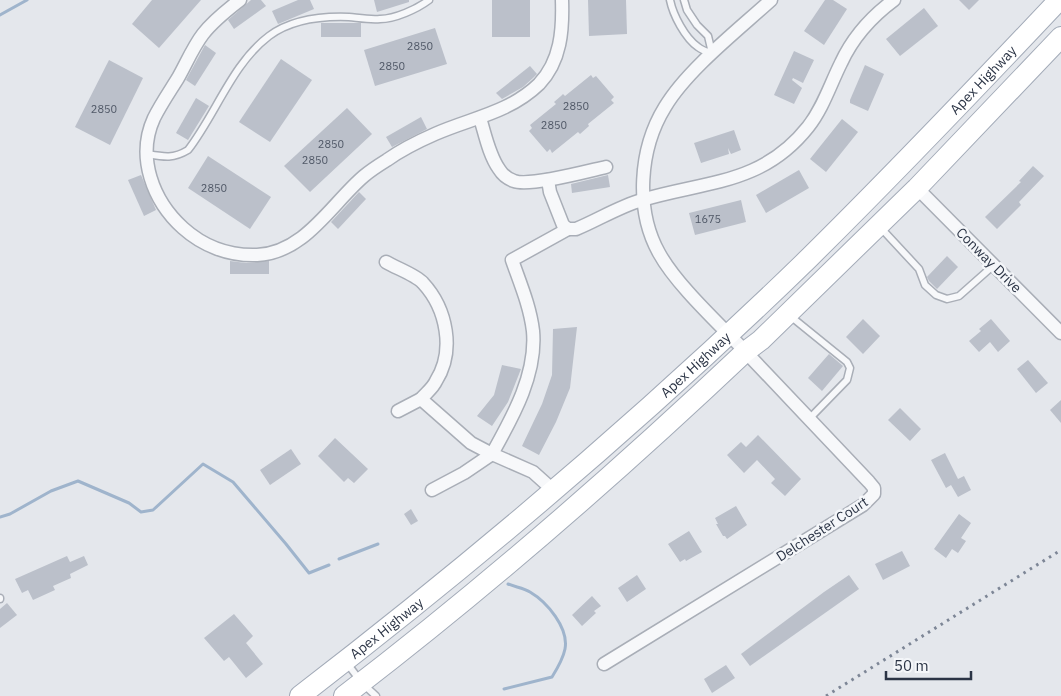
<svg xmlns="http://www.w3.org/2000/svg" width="1061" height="696" viewBox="0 0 1061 696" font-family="'IBM Plex Sans',sans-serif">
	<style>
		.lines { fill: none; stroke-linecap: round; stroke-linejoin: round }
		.stream { stroke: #9fb4cc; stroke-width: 3 }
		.building { fill: #bbc0ca }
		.service-casing { stroke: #a9aeb7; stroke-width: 9 }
		.minor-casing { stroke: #a9aeb7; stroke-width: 15 }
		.primary-casing { stroke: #a3abb8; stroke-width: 22 }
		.service { stroke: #f7f8fa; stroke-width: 6 }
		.minor { stroke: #f7f8fa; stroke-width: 12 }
		.primary { stroke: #fff; stroke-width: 20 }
		.rail { stroke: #7d8696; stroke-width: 3; stroke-dasharray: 2.5 5; stroke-linecap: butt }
		.labels { text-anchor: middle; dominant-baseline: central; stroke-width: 5; stroke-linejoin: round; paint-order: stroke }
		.number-label { font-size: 11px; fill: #4f5766 }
		.street-label { font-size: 14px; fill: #2b3445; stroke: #f4f6f9 }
	</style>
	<rect width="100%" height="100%" fill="#e4e7ec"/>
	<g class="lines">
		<!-- stream -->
		<g class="stream">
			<path d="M0,15L27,0"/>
			<path d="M0,517L10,514L51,491L78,481L129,503L141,512L153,510L203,464L233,482L286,544L309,573L329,565"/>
			<path d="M339,559L378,544"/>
			<path d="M504,689L552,677C557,669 563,659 565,649C569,628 547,602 530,592C524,588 515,587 508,584"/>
		</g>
	</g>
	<!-- building -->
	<g class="building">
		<path d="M152,0H201L159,48L132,24Z"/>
		<path d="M251,0H261L266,6L234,29L228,20Z"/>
		<path d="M298,0H310L314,9L278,24L272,11Z"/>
		<path d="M374,0H409V2L377,12Z"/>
		<rect x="492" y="0" width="38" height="37"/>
		<path d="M588,0H626L627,34L589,36Z"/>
		<path d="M825,0H833L847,9L824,45L804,31Z"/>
		<path d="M959,0H979L969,10Z"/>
		<path d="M924,8L938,26L900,56L886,39Z"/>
		<rect x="321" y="23" width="40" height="14"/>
		<path d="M435,28L447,64L375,86L364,50Z"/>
		<path d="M205,45L216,53L195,86L186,80Z"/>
		<path d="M794,51L814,60L803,83L793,78L792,80L802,88L794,104L774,95Z"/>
		<path d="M281,59L312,80L270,142L239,122Z"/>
		<path d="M109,60L143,78L110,145L75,127Z"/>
		<path d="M865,65L884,74L868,111L850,103V100Z"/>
		<path d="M530,66L537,74L533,78L523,87L502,99L496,93Z"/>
		<path d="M591,75L593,78L596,76L614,97L611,100L614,103L588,124L589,126L580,134L578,132L552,153L550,149L547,152L529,131L532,128L530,125L556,104L554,102L561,96L563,94L565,96Z"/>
		<path d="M196,98L209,106L188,140L176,133Z"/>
		<path d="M347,108L372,134L310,192L284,166Z"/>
		<path d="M421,117L427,129L392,147L386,137Z"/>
		<path d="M842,119L858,132L826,172L810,159Z"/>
		<path d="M734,130L741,150L731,154L728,148L729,154L701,163L694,143Z"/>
		<path d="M208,156L271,197L250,229L188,188Z"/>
		<path d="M1033,166L1044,176L1019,202L1021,205L997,229L985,217L1021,182L1019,181Z"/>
		<path d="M799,170L809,188L766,213L756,195Z"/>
		<path d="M141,175L156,210L144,216L128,180Z"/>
		<path d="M608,175L610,187L572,193L571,184Z"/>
		<path d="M359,192L366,199L338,229L331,222Z"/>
		<path d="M741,200L746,222L695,235L689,213Z"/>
		<path d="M947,256L958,267L937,289L929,281L927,277Z"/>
		<path d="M230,261L246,263L269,261V274H230Z"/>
		<path d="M863,319L880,336L863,354L846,337Z"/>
		<path d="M991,319L1010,341L998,352L990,342L979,352L969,341L981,331L979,329Z"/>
		<path d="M577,327L570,388L556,422L539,455L522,446L542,404L552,375L553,329Z"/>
		<path d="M829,354L843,366L822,391L808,378Z"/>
		<path d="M1028,360L1048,383L1036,393L1017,369Z"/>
		<path d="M502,365L521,369L508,402L492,426L477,416L494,395Z"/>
		<path d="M1061,400V423L1050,410Z"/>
		<path d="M900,408L921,429L910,441L888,420Z"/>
		<path d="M758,435L801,479L785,496L771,483L775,479L757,460L744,473L727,455L741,442L746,447Z"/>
		<path d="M335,438L368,469L354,483L348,478L344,482L318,456Z"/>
		<path d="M291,449L301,464L270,485L260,470Z"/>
		<path d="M945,453L958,479L964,476L971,490L958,497L951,485L946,488L931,460Z"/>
		<path d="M736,506L747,525L727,539L725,536H723L716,524H718L715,518Z"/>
		<path d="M411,509L418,521L411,525L404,514Z"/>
		<path d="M959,514L971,523L961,538L966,541L958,553L952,549L946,558L934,549Z"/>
		<path d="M689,531L702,552L686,561L685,559L680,562L668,544Z"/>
		<path d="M902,551L910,566L883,580L875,564Z"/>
		<path d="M67,556L70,562L84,556L88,565L70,574L71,578L53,586L55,590L33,600L28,590L22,593L15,579Z"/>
		<path d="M637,575L646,589L627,602L618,588Z"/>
		<path d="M849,575L859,589L750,666L741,654L824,592Z"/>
		<path d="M592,596L601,606L594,611L596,613L582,626L572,615Z"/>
		<path d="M7,603L17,615L0,628V609Z"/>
		<path d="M234,614L253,636L246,643L263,664L246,678L229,657L224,661L204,638Z"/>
		<path d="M726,665L735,678L712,693L704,679Z"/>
	</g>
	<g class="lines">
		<defs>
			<g id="service">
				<path d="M670,0C673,15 685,38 698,47C702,50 707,52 712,54"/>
				<path d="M684,0L687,10L697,25L708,36L712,53"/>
				<path d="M147,154C164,157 173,159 188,150C216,114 232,64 269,36C292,19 322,16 349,17C359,18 370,20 380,19C395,19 417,9 429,0"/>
				<path d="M880,227L919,269L925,285L936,295L947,299L959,296L994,265"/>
				<path d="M789,315L847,362L850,368L847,380L809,419"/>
				<path d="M0,598V599"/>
				<path d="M346,662L362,683L376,696"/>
			</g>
			<g id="minor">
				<path d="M240,0C227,10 213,21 203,34C193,47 186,64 178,78C170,91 161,104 154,118C136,157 153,201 183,228C203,246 229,256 257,255C305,253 332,203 364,176C371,170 379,165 387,160C401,150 419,141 435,134C471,118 509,113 539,84C561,61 563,30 562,0"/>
				<path d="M480,118C485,134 489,155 499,169C502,174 508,179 514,181C529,187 588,171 606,167"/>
				<path d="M548,180L550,192L563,225L568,229H576C598,220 618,207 642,200C705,181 762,185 808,127C823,108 830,85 841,63C853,37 871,17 894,0"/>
				<path d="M917,188L1061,333"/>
				<path d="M386,262C396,268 416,275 423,283C447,309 455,351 436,381C433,388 426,393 421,399L471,443L492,454L464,473L432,490"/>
				<path d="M398,411L421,399"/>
				<path d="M553,490L533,472L492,454C512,418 537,375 533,331C530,306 520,283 512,260L568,229"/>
				<path d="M604,664L863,505L874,494V488L869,482C826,437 784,392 741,347C716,321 676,284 659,253C635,210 639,149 665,107C687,70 738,30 771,0"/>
			</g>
			<g id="primary">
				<path id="s1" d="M300,696C478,559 650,413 810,257C895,173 977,87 1059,0"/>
				<path d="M344,696C484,589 617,473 745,352L761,340L917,188L1061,37"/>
			</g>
		</defs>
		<!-- service casing -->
		<use href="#service" class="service-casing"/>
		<!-- minor casing -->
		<use href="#minor" class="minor-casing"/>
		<!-- primary casing -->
		<use href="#primary" class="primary-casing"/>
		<!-- service -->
		<use href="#service" class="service"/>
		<!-- minor -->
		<use href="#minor" class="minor"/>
		<!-- primary -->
		<use href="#primary" class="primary"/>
		<!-- rail -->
		<path class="rail" d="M826,696L1061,550"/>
	</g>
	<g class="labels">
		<!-- number labels -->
		<g class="number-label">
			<text x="420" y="46">2850</text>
			<text x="392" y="66">2850</text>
			<text x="576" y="106">2850</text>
			<text x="104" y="109">2850</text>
			<text x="554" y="125">2850</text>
			<text x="331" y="144">2850</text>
			<text x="315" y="160">2850</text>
			<text x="214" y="188">2850</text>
			<text x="708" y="219">1675</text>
		</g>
		<!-- street labels -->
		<g class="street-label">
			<text stroke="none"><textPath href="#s1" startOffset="921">Apex Highway</textPath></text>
			<text transform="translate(989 260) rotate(45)">Conway Drive</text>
			<text stroke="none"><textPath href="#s1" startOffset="516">Apex Highway</textPath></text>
			<text transform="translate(822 529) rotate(-33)">Delchester Court</text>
			<text stroke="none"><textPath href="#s1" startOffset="110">Apex Highway</textPath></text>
		</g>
	</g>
	<!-- scale -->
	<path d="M886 671v8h85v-8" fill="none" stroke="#2b3445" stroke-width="2.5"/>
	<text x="894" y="671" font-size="15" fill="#2b3445" stroke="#f4f6f9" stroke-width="4" paint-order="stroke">50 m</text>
</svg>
